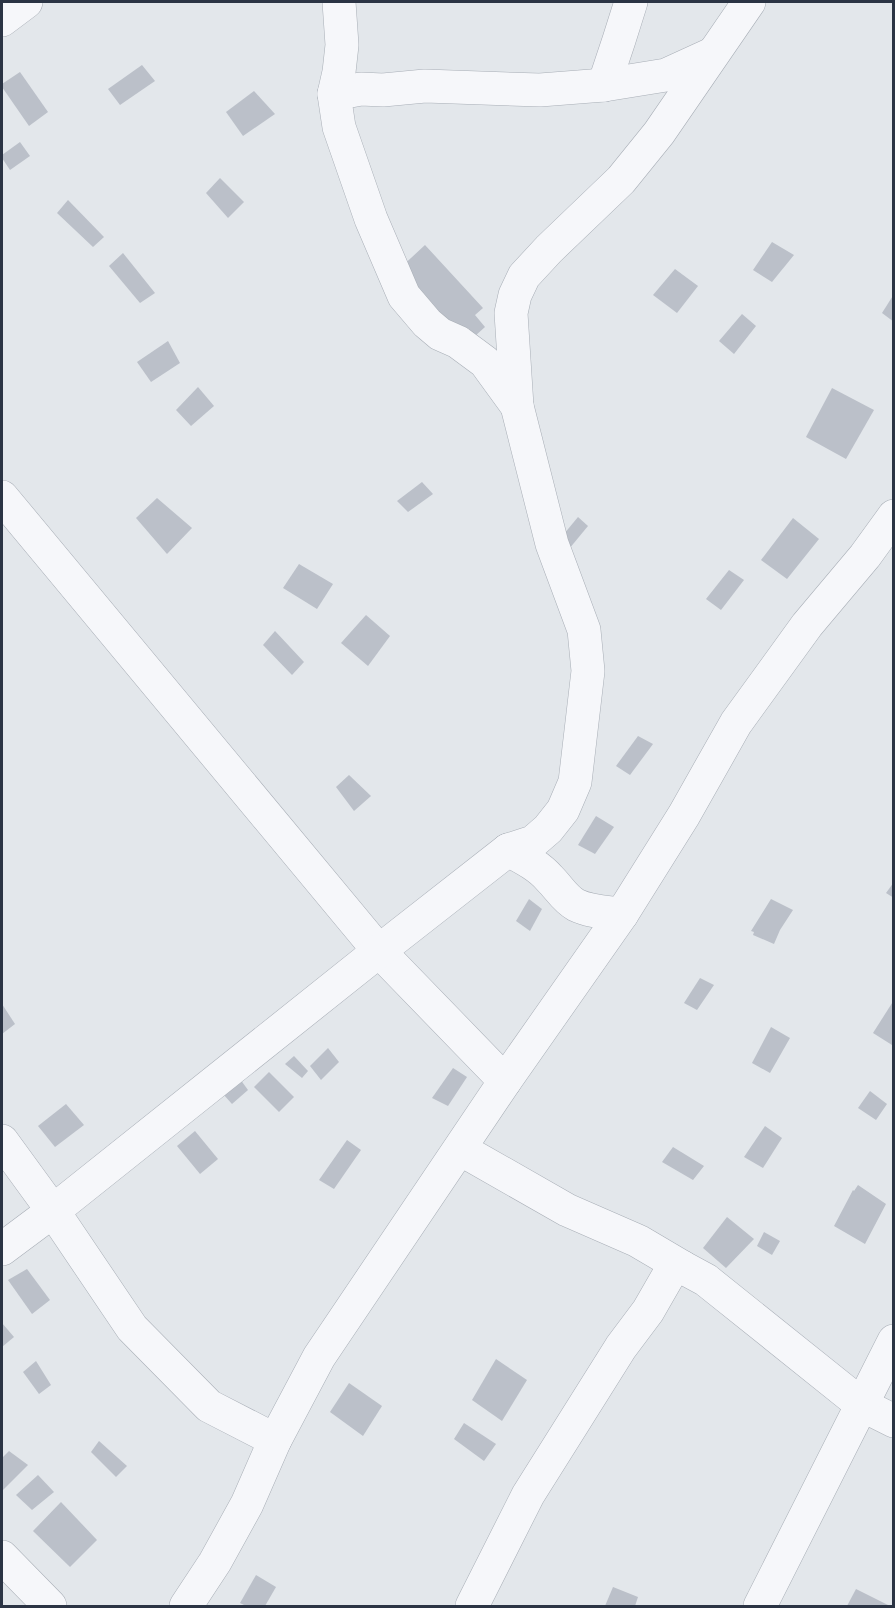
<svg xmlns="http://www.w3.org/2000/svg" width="895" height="1608" viewBox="0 0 895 1608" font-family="Figtree,sans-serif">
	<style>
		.building { fill: #bbc0c9 }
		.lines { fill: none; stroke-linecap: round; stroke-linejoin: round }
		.minor-casing { stroke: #a8aeb6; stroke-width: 34 }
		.minor { stroke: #f6f7fa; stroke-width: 33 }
	</style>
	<rect width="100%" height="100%" fill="#e3e7eb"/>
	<!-- building -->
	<g class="building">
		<path d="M142,65L155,81L120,105L108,89Z"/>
		<path d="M20,72L48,112L29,126L2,87V84Z"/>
		<path d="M254,91L275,114L243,136L226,112Z"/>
		<path d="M20,142L30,156L10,170L2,158V155Z"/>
		<path d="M220,178L244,202L228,218L206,193Z"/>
		<path d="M68,200L104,237L93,247L57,213Z"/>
		<path d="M772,242L794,255L772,282L753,270Z"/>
		<path d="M425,245L483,308L475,315L485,327L475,336L468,328L458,337L397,271Z"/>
		<path d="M123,253L155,293L140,303L109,266Z"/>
		<path d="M675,269L698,286L677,313L653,295Z"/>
		<path d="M894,294V322L882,313Z"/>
		<path d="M742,314L756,326L734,354L719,341Z"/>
		<path d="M168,341L180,363L151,382L137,362Z"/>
		<path d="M198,387L214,406L191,426L176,410Z"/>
		<path d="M832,388L874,410L846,459L806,437Z"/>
		<path d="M422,482L433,494L408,512L397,501Z"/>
		<path d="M157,498L192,528L167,554L136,518Z"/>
		<path d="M578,517L588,526L569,549L559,540Z"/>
		<path d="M793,518L819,539L787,579L761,560Z"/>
		<path d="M299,564L333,584L317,609L283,588Z"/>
		<path d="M729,570L744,580L721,610L706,599Z"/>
		<path d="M366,615L390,636L368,666L341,643Z"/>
		<path d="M275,631L304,662L292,675L263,645Z"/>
		<path d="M638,736L653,744L630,775L616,766Z"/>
		<path d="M349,775L371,796L354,811L336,787Z"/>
		<path d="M596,816L614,827L595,854L578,845Z"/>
		<path d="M894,882V898L886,893Z"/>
		<path d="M529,899L542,909L530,931L516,921Z"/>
		<path d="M771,899L793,910L780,930L774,944L753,935L754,932L751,931Z"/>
		<path d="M700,978L714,985L697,1010L684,1003Z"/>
		<path d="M894,1000V1043L892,1045L873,1033Z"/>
		<path d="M2,1004L15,1024L2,1034Z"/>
		<path d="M771,1027L790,1038L770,1073L752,1063Z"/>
		<path d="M328,1048L339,1062L321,1080L310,1066Z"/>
		<path d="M294,1056L308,1071L302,1078L285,1064Z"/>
		<path d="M453,1068L467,1077L448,1106L432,1098Z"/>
		<path d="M269,1072L294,1097L279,1112L254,1087Z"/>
		<path d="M240,1079L248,1090L232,1104L223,1094Z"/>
		<path d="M870,1091L887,1104L876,1120L858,1108Z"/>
		<path d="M66,1104L84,1125L55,1147L38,1126Z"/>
		<path d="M765,1126L782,1138L763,1168L744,1157Z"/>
		<path d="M195,1131L218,1159L200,1174L177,1146Z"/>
		<path d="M347,1140L361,1150L334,1189L319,1180Z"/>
		<path d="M673,1147L704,1166L693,1180L662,1162Z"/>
		<path d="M858,1185L886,1204L865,1244L834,1226L853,1190L854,1191Z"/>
		<path d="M727,1217L754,1239L726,1268L703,1248Z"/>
		<path d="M764,1232L780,1241L772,1255L757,1246Z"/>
		<path d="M27,1269L50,1300L32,1314L8,1280Z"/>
		<path d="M2,1323L14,1337L2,1347Z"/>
		<path d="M496,1359L527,1380L502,1421L472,1400Z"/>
		<path d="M36,1361L51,1385L39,1394L23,1372Z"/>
		<path d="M349,1383L382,1406L363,1436L330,1412Z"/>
		<path d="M464,1423L496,1444L484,1461L454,1439Z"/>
		<path d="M99,1441L127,1466L116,1477L91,1452Z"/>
		<path d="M9,1451L28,1465L2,1491V1458Z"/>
		<path d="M38,1475L54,1492L32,1510L16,1495Z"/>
		<path d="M61,1502L97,1540L70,1567L33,1531Z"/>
		<path d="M256,1575L276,1587L265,1606H246L240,1603Z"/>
		<path d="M613,1587L638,1597L635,1606H605Z"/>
		<path d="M856,1589L890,1606H847Z"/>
	</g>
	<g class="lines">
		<defs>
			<g id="minor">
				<path d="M2,20L26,2"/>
				<path d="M604,85L619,40L631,2"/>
				<path d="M334,94L361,89L383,90L425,86L540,90L604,85L666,75L712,54"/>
				<path d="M517,406L511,313L515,295L524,276L549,249L621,180L659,133L749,2"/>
				<path d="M2,497L379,951L505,1081"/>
				<path d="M508,850C523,858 539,866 550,879C559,888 565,899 576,905C590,912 607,912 622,914"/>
				<path d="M2,1141L53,1211L132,1328L209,1406L275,1440"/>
				<path d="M460,1149L567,1210L638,1241L682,1267"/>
				<path d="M2,1249L53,1211L379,951L508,850L533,842L548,829L563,810L575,782L588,671L584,630L552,544L517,406L485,362L458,342L440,334L427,323L404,296L371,219L339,127L334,94L339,72L342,45L339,2"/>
				<path d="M2,1557L50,1606"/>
				<path d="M186,1606L215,1562L247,1504L275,1440L319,1357L505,1081L622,914L684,815L736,723L807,625L865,556L894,516"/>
				<path d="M472,1606L528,1495L621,1347L648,1311L671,1271L682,1267L706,1280L862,1405L894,1421"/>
				<path d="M760,1606L894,1341"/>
			</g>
		</defs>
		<!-- minor casing -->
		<use href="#minor" class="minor-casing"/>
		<!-- minor -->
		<use href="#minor" class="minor"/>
	</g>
	<!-- border -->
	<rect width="895" height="1608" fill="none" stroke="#2b3444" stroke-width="6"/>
</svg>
